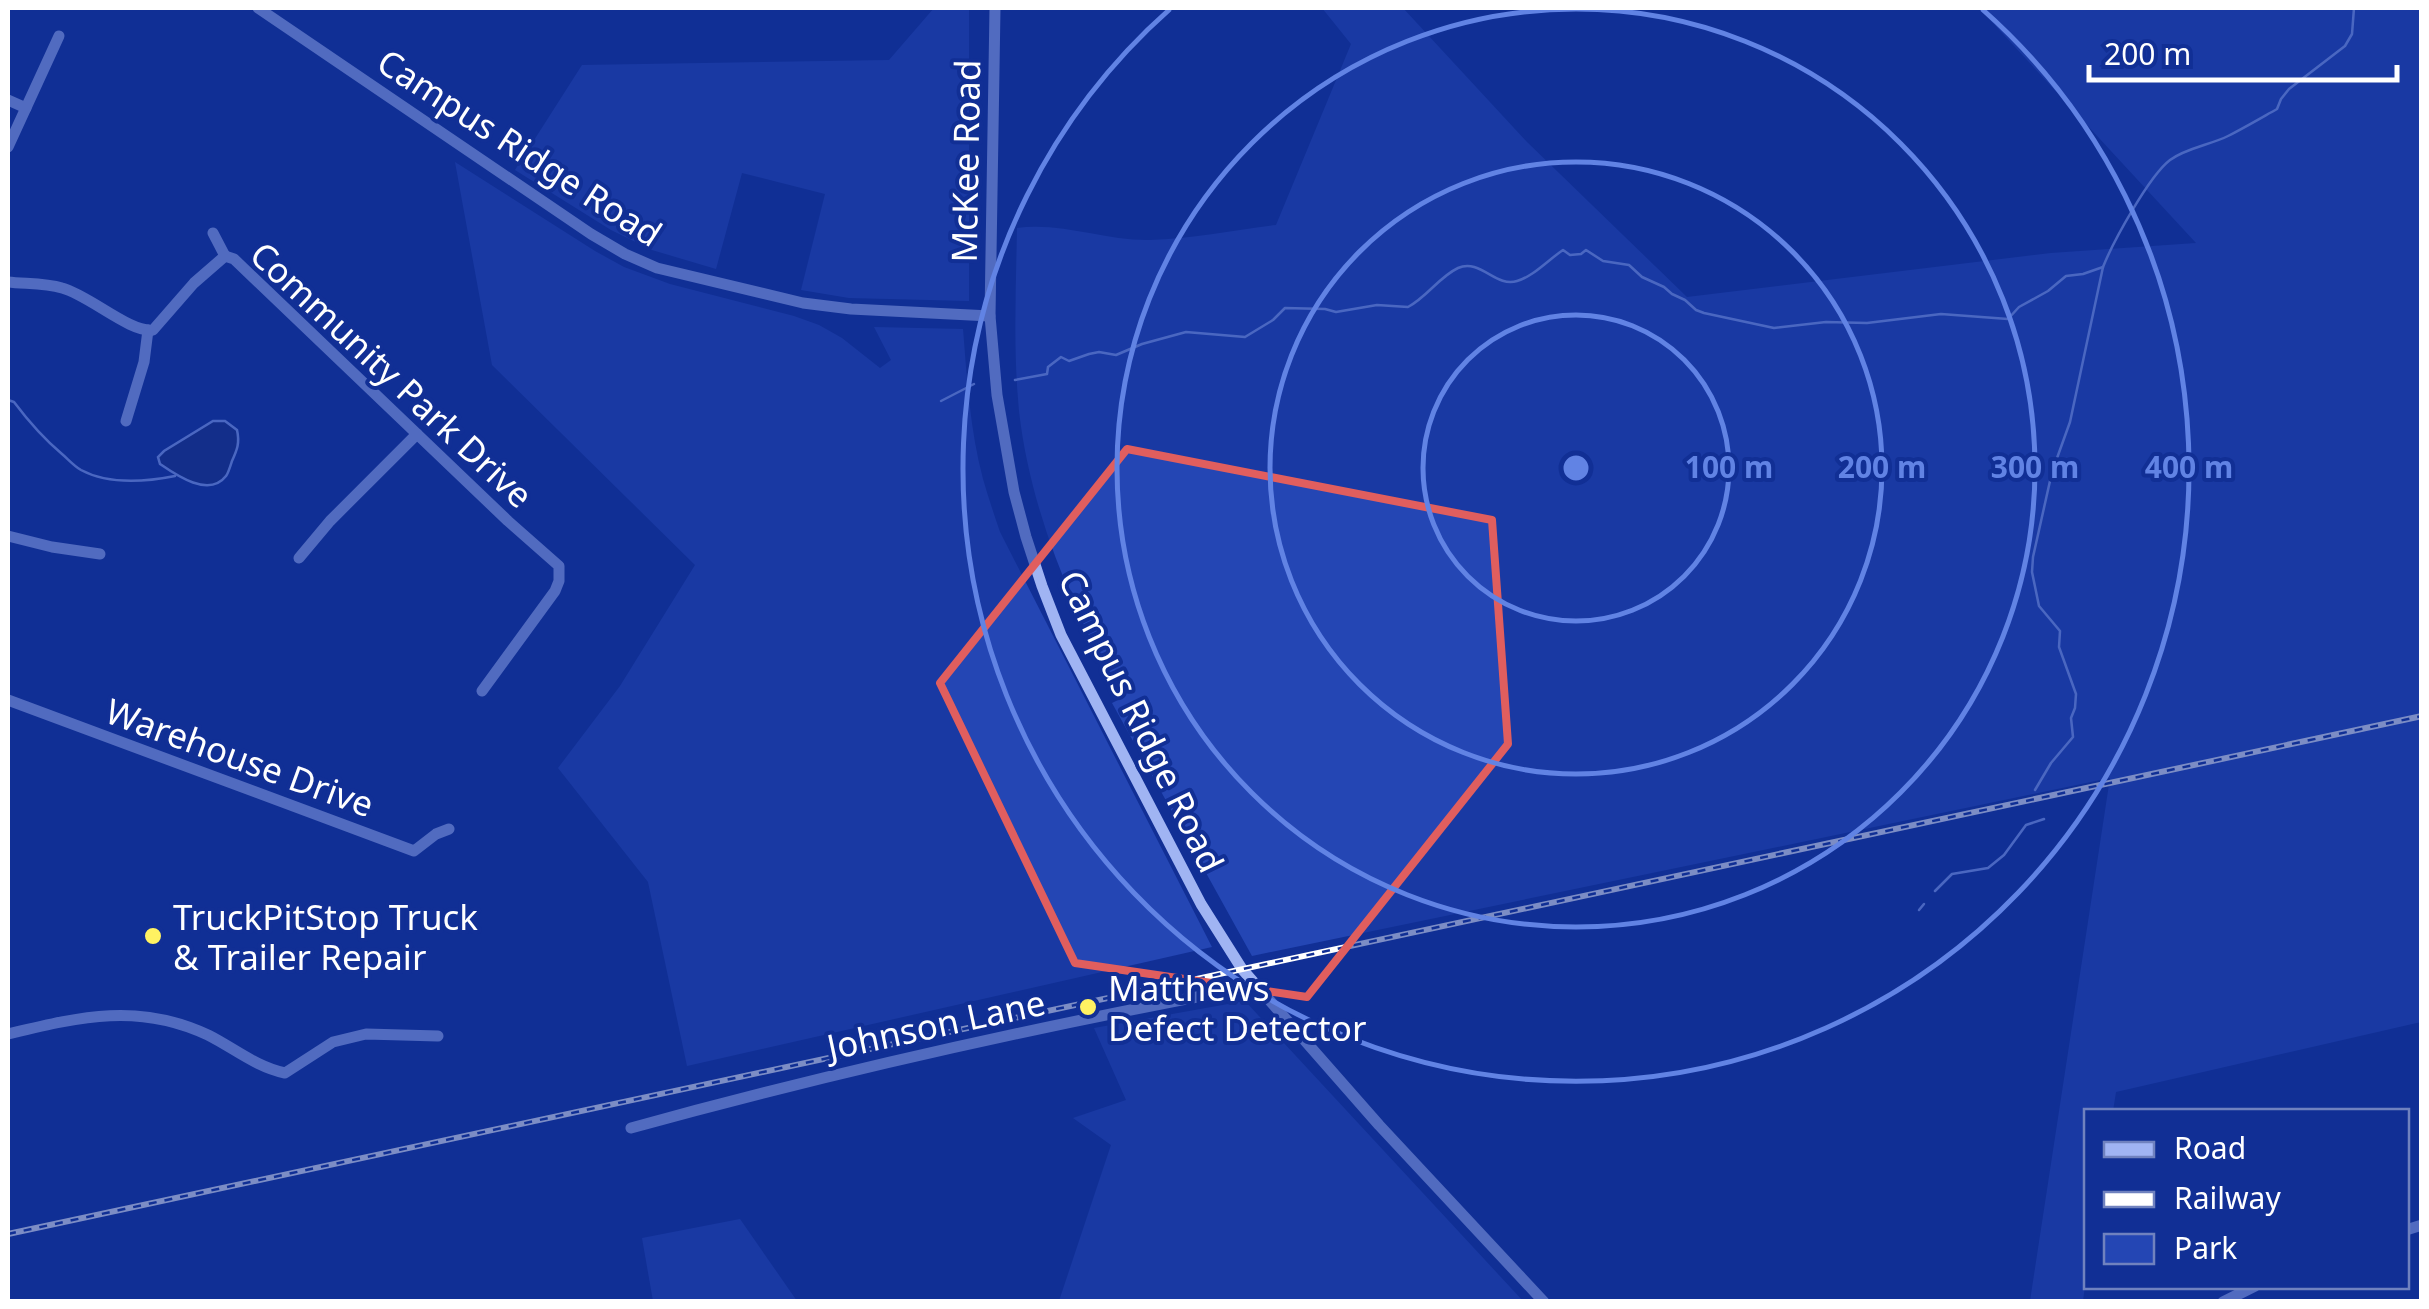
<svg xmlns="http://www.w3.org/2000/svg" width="2429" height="1309" viewBox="0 0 2429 1309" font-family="'Noto Sans',sans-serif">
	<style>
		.green { fill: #2446b4 }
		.water { fill: #172e7c; stroke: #91abf7; stroke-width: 2.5 }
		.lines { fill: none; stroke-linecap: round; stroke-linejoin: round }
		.stream { stroke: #91abf7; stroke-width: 2.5 }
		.minor { stroke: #a0b4f3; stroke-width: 11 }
		.rail-casing { stroke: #fff; stroke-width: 6 }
		.rail { stroke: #112f95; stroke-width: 2.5; stroke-dasharray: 8; stroke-linecap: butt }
		.marked { fill: none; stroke: #e05e5e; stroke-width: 8; stroke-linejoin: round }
		.ring { fill: none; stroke: #6183e4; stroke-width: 5 }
		.poi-dot { fill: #fff262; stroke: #112f95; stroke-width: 4 }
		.labels { text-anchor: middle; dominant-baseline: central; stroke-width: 8; stroke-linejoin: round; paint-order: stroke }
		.street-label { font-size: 35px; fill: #fff; stroke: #112f95 }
		.poi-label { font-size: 35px; fill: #fff; stroke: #112f95; text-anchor: start }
		.centre { fill: #6183e4; stroke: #112f95; stroke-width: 5 }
		.ring-label { font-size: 30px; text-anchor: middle; font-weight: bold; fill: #6183e4; stroke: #112f95; stroke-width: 8; stroke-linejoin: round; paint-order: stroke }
	</style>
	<rect width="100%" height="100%" fill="#112f95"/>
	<!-- green -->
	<g class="green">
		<path d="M934,8H969V301L849,298L801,290L825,194L742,173L716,269L652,250L611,230L515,170L582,65L889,60Z"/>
		<path d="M1322,8H1403L1527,142L1687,297L2051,253L2196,243L1979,8H2421V1022L2116,1092L2113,1111L2086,1112V1279L2083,1301H2030L2110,778L1252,956L1112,703L1120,699C1073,607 1031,515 1019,411C1013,350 1016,289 1017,228C1062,222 1105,241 1150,240C1192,239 1235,230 1276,225L1351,44Z"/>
		<path d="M455,162L595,251L624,267L670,284L794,316L819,325L842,338L880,368L891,360L874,327L963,329C967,379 970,430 983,479C988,497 994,514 1000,532L1212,947L687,1066L648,882L558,768L620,686L695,565L492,365Z"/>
		<path d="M1245,1001L1523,1301H1059L1111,1145L1073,1118L1126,1100L1094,1028Z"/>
		<path d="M740,1219L797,1301H653L642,1238Z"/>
	</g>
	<!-- water -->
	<path class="water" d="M213,421H225L237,430C240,443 237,450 232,461C231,464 228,474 226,476C209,498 176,475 160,464L158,457L164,451Z"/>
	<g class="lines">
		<!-- stream -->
		<g class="stream">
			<path d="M1015,380L1047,374L1048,367L1061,357L1069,361L1089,354L1099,352L1116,355L1142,344L1186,332L1245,337L1273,320L1285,308L1325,309L1336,312L1377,305L1408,307C1427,297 1439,277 1458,268C1480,258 1496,288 1517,281C1534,276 1548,260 1563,250L1570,255L1581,254L1586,250L1603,261L1629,265L1642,277L1664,287L1672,294L1685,300L1696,310L1704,313L1774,328L1826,322L1867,323L1941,314L2008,319L2019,307L2048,291L2066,276L2083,274L2103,267"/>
			<path d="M8,400L14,402C29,422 43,438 62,454C68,459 74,466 81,470C109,485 145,482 175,476"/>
			<path d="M941,401L974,384"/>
			<path d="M2035,790L2051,763L2073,737L2071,718L2075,708L2076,694L2059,647L2060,631L2039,606L2032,572L2033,557L2052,472L2070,422L2103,267C2113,242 2149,176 2170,160C2186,148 2210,145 2228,136C2244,128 2261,118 2277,109L2281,99L2289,89L2345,46L2352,34L2354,8"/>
			<path d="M1935,891L1952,874L1988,868L2004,855L2026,825L2044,819"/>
			<path d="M1919,910L1924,904"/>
		</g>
		<!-- minor -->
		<g class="minor">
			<path d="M258,8L591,234L625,254L657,268L803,303L851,309L990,316"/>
			<path d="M995,8L990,316L997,395L1014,492L1026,537L1042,586L1061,635L1201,904L1242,969L1379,1125L1544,1302"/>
			<path d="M8,100L26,108"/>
			<path d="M8,147L59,36"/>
			<path d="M213,233L225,256"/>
			<path d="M225,256L234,259L508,521L559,566V581L555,591L482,691"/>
			<path d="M8,282C25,284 45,283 62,288C89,295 130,333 153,330L194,283L225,256"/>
			<path d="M126,421L144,362L148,330"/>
			<path d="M8,536L52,547L100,554"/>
			<path d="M299,558L330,521L417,434"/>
			<path d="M8,700L414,851L436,834L449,829"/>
			<path d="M8,1034C79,1017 138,1002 208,1035C234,1048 256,1067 285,1073L333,1042L366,1034L438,1036"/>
			<path d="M631,1128C837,1071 1045,1025 1255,986"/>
			<path d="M2406,1230L2422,1225"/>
			<path d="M2223,1302L2255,1286"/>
		</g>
		<defs>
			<path id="rail" d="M8,1234L2422,716"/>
		</defs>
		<!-- rail casing -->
		<use href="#rail" class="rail-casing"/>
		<!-- rail -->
		<use href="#rail" class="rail"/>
	</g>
	<!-- marked area -->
	<path d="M0 0H2429V1309H0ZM1127,449L1492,520L1508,744L1307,997L1075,963L940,683Z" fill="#112f95" fill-opacity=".55" fill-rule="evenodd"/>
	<path class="marked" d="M1127,449L1492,520L1508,744L1307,997L1075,963L940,683Z"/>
	<!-- distance rings -->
	<g class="ring">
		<circle cx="1576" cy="468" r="153"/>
		<circle cx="1576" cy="468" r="306"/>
		<circle cx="1576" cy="468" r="459"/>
		<path d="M1982 9A613 613 0 1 1 1170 9"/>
	</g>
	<!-- markers -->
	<g class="poi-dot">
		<circle cx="153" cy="936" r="10"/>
		<circle cx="1088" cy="1007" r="10"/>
	</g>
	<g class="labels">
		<!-- street labels -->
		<g class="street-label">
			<text transform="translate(520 147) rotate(33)">Campus Ridge Road</text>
			<text transform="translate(965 161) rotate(-89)">McKee Road</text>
			<text transform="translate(392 374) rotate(43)">Community Park Drive</text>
			<text transform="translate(1142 721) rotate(64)">Campus Ridge Road</text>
			<text transform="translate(240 757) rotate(20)">Warehouse Drive</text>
			<text transform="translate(936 1024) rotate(-12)">Johnson Lane</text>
		</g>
		<!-- poi labels -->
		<g class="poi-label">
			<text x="173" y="916">TruckPitStop Truck<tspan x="173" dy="40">&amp; Trailer Repair</tspan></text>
			<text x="1108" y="987">Matthews<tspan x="1108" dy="40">Defect Detector</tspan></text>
		</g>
	</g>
	<circle cx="1576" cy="468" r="15" class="centre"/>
	<g class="ring-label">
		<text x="1729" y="478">100 m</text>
		<text x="1882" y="478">200 m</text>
		<text x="2035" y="478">300 m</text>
		<text x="2189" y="478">400 m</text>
	</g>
	<!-- border -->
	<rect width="2429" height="1309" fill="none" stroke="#ffffff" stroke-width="20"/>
	<!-- legend -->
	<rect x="2084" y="1109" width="325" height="180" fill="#112f95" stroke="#7082bf" stroke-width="2.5"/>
	<rect x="2104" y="1142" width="50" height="15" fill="#a0b4f3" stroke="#7082bf" stroke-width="2.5"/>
	<text x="2174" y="1159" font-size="30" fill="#ffffff">Road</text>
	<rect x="2104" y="1192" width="50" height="15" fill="#ffffff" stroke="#7082bf" stroke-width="2.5"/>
	<text x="2174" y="1209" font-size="30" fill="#ffffff">Railway</text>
	<rect x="2104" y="1234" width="50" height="30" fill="#2446b4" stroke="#7082bf" stroke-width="2.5"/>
	<text x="2174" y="1259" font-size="30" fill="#ffffff">Park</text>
	<!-- scale -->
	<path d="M2089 65v15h308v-15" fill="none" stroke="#ffffff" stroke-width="5"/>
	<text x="2104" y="65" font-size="30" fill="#ffffff" stroke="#112f95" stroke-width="8" paint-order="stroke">200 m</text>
</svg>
